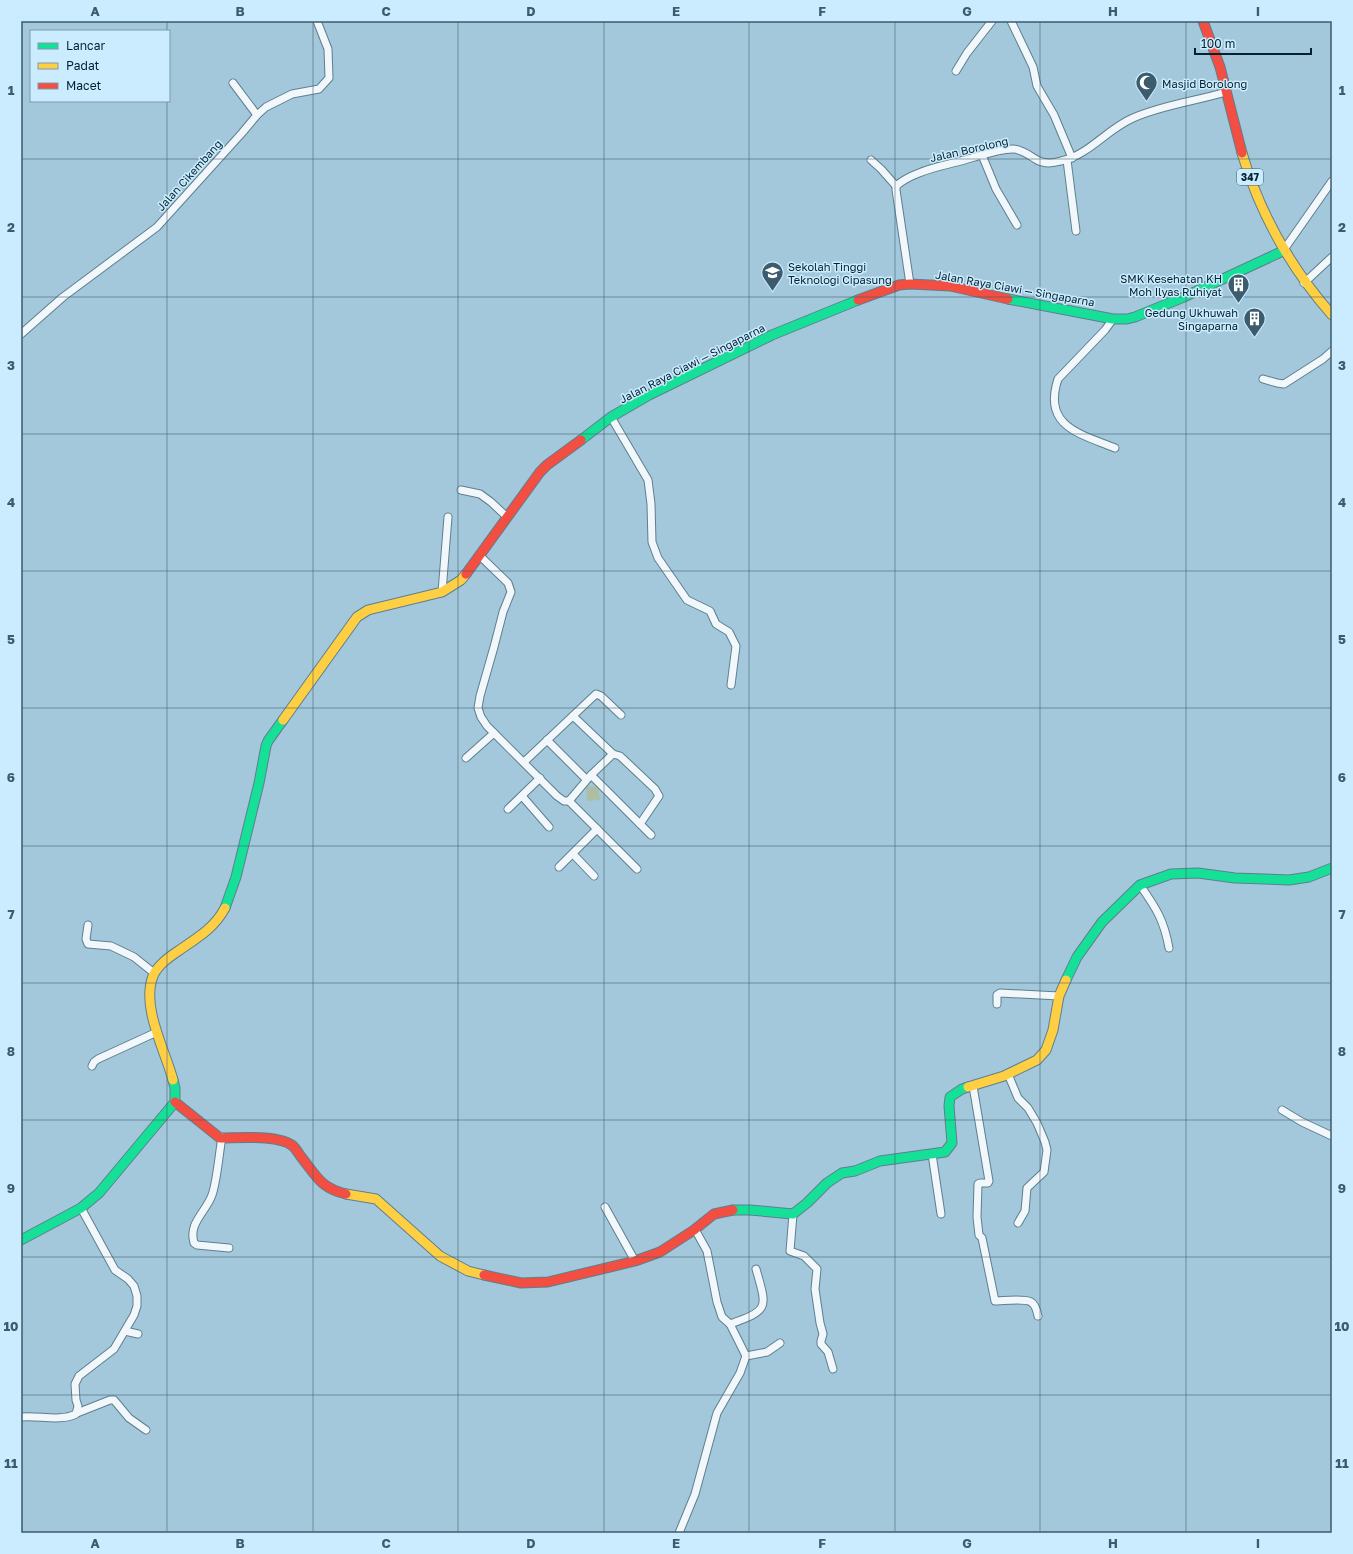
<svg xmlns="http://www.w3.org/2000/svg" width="1353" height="1554" viewBox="0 0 1353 1554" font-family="'Golos Text',sans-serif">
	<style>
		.green { fill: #acbfa4 }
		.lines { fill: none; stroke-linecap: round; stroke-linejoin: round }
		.street-casing { stroke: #5e7f8e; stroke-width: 9 }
		.fast-casing { stroke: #5e7f8e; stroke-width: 11 }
		.slow-casing { stroke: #5e7f8e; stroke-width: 11 }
		.jam-casing { stroke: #5e7f8e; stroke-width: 11 }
		.street { stroke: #f1f7fa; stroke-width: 7 }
		.fast { stroke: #16e098; stroke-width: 9 }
		.slow { stroke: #ffcf43; stroke-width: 9 }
		.jam { stroke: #f24e42; stroke-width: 9 }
		.grid { fill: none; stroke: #3c5b6c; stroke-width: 1; stroke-opacity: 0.55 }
		.labels { text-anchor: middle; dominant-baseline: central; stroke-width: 3; stroke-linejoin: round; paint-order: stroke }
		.shield { fill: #cbecfe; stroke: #405e6d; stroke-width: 1 }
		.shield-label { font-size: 10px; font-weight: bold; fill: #04212f }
		.poi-label { font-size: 11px; fill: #04212f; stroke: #cbecfe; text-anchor: start }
		.street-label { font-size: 11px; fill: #04212f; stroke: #cbecfe }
		.neatline { fill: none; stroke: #3c5b6c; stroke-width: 1.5 }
		.grid-label { font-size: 13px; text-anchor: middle; font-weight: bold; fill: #3c5b6c }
	</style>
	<rect width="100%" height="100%" fill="#a3c8dc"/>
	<!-- green -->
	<path class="green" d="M598,786L600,800L587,801L586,787Z"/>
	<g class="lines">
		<defs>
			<g id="street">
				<path d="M1011,21L1033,67L1037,86L1054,115L1072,158"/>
				<path d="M956,71L967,53L992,21"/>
				<path d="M233,83L257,115"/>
				<path d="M982,155L996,189L1017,225"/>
				<path d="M871,160L881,169L896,186"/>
				<path d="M1067,160L1076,231"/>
				<path d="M1283,251L1332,181"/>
				<path d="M1304,283L1332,257"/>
				<path d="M910,284L896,190V186C903,180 911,176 919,173C931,168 945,165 957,162C972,158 998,149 1013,149C1022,149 1030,156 1037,160C1044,164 1054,163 1061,161C1089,155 1107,129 1133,118C1162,105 1196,101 1226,92"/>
				<path d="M1113,319L1105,330L1058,379C1042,427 1081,434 1115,448"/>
				<path d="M21,334L63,297L157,227L242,133L257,115L266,107L292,94L319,89L329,78L328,49L317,21"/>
				<path d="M1263,379L1277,383L1284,384L1323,359L1332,351"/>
				<path d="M611,417L648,480L651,504L652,542L658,558L687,600L710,611L716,624L729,632L736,646L731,685"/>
				<path d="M461,490L480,494L491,502L507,517"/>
				<path d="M479,555L508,583L511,592L503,612L494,647L480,696L478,708L481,717L487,726L557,796L564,801H569L637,869"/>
				<path d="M442,592L448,517"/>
				<path d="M573,716L613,754"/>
				<path d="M547,740L586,779"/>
				<path d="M466,758L494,733"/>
				<path d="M524,762L596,694L601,696L621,715"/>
				<path d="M591,775L613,754L620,756L655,789L659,796L640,824"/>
				<path d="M522,796L549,827"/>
				<path d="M569,801L591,775L651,835"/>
				<path d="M508,809L540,778"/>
				<path d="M573,854L594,876"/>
				<path d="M559,867L597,829"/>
				<path d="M1140,885C1156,908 1164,920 1169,948"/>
				<path d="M88,925L86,939L88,944L111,946L134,957L154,973"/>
				<path d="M997,1004V995L1000,993L1059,996"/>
				<path d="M92,1066L94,1062L98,1059L157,1032"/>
				<path d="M1008,1074L1018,1098L1028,1108L1037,1123L1045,1142L1047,1150L1044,1172L1027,1188L1025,1211L1018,1223"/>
				<path d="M973,1086L989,1181L988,1183H980L978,1184L977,1217L979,1235L982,1238L995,1301C1003,1301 1024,1298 1031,1302C1035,1304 1037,1311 1038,1316"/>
				<path d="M1282,1110L1302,1122L1332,1136"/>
				<path d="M222,1137C219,1154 217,1181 212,1195C206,1212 188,1223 194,1243L197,1245L229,1248"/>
				<path d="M932,1154L941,1214"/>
				<path d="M605,1207L635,1261"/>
				<path d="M793,1214L790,1251L804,1256L817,1269L815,1289L820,1323L823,1334L821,1341V1344L828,1352L833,1369"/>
				<path d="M730,1324C770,1310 767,1308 756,1269"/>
				<path d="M125,1331L138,1334"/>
				<path d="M746,1356L767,1352L780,1343"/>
				<path d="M77,1413L110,1400H114L129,1418L146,1430"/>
				<path d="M21,1417C38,1415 60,1422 76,1414L78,1406L76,1400L75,1384L79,1376L114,1349L134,1315L137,1306V1296L134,1286L128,1279L115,1270L81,1208"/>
				<path d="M679,1533L695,1494L717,1413L740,1373L746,1356L730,1324L722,1317L717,1302L707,1251L697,1233L694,1230"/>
			</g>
			<g id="fast">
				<path d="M1008,299L1113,319H1127L1135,317L1184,297L1283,251"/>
				<path d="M581,440L611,417L649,395L772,335L858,300"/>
				<path d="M225,908L236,877L259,783L266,746L268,741L283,720"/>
				<path d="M1066,980L1077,957L1102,922L1140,885L1171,874L1198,873L1235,878L1289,880L1309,877L1332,868"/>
				<path d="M733,1210H750L793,1214L807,1203L827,1183L842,1173L855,1171L880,1161L945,1152L952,1143L949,1106L950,1097L962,1089L968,1087"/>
				<path d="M21,1240L81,1208L99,1193L175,1102V1088L173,1080"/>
			</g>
			<g id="slow">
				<path d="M1242,153C1260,214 1290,267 1332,315"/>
				<path d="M283,720L357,617L368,610L442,592L461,580L466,574"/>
				<path d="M173,1080C165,1050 141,1007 153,976C158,964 171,956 181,949C199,937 215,927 225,908"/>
				<path d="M968,1087L1004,1076L1037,1060L1046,1050L1053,1030L1059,996L1066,980"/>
				<path d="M346,1194L376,1199L440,1256L468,1271L484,1275"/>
			</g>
			<g id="jam">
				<path d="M1203,21L1220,67L1242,153"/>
				<path d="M858,300L899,285L910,284L950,286L1008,299"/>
				<path d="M466,574L540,472L547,465L581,440"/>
				<path d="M175,1102L220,1138C238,1138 279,1134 293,1146C296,1149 299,1154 302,1158C317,1177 321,1188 346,1194"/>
				<path d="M484,1275L521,1283L548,1282L635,1261L660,1252L694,1230L714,1214L733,1210"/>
			</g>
		</defs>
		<!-- street casing -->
		<use href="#street" class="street-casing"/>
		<!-- fast casing -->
		<use href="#fast" class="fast-casing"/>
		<!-- slow casing -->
		<use href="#slow" class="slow-casing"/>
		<!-- jam casing -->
		<use href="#jam" class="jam-casing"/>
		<!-- street -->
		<use href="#street" class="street"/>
		<!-- fast -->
		<use href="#fast" class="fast"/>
		<!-- slow -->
		<use href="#slow" class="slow"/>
		<!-- jam -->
		<use href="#jam" class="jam"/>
	</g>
	<!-- grid -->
	<path class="grid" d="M167,21V31M313,21V1533M458,21V1533M604,21V1533M749,21V1533M895,21V1533M1040,21V1533M1186,21V1533M167,101V1533M21,159H1332M21,297H1332M21,434H1332M21,571H1332M21,708H1332M21,846H1332M21,983H1332M21,1120H1332M21,1257H1332M21,1395H1332"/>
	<!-- icons -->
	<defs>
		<symbol id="mosque-pin" viewBox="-11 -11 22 30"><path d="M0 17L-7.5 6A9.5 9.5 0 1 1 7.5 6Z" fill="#3c5b6c" stroke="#cbecfe"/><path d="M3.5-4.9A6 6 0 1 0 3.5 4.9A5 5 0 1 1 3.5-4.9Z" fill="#fff"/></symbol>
		<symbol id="school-pin" viewBox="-11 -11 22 30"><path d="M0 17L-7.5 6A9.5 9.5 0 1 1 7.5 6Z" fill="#3c5b6c" stroke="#cbecfe"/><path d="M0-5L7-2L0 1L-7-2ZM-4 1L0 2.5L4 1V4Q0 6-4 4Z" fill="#fff"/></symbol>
		<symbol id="building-pin" viewBox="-11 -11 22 30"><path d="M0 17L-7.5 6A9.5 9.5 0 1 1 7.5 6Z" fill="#3c5b6c" stroke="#cbecfe"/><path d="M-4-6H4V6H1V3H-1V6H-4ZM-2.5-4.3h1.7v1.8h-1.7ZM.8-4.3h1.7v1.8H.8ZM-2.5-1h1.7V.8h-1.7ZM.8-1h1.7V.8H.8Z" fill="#fff"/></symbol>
	</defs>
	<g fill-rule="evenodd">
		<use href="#mosque-pin" x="1134" y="70" width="25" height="34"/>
		<use href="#school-pin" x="760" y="260" width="25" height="34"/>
		<use href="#building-pin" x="1226" y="272" width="25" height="34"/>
		<use href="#building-pin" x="1242" y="306" width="25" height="34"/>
	</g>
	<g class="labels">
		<!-- shield labels -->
		<rect class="shield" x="1237" y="169" width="26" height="16" rx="3"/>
		<g class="shield-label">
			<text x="1250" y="177">347</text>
		</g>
		<!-- poi labels -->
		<g class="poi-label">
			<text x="1162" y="83">Masjid Borolong</text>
			<text x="788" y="266">Sekolah Tinggi<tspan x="788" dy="13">Teknologi Cipasung</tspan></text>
			<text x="1222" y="278" text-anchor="end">SMK Kesehatan KH<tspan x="1222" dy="13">Moh Ilyas Ruhiyat</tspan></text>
			<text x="1238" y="312" text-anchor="end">Gedung Ukhuwah<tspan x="1238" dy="13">Singaparna</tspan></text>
		</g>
		<!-- street labels -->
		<g class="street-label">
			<text transform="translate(969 149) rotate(-13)">Jalan Borolong</text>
			<text transform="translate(189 175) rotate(-48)">Jalan Cikembang</text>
			<text transform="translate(1015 288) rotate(10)">Jalan Raya Ciawi — Singaparna</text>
			<text transform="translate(692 363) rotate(-27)">Jalan Raya Ciawi — Singaparna</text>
		</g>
	</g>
	<!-- border -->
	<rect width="1353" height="1554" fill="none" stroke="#cbecfe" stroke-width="44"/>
	<!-- legend -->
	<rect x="30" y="30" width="140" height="72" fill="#cbecfe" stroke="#7b9bab"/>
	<rect x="38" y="43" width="20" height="6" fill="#16e098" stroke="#7b9bab"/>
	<text x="66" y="50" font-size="12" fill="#04212f">Lancar</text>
	<rect x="38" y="63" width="20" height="6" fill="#ffcf43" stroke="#7b9bab"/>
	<text x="66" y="70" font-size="12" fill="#04212f">Padat</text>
	<rect x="38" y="83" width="20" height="6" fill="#f24e42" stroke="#7b9bab"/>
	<text x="66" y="90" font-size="12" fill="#04212f">Macet</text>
	<!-- scale -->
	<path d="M1195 48v6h116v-6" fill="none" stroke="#04212f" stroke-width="2"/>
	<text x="1201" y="48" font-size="12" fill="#04212f" stroke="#cbecfe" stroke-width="3" paint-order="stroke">100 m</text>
	<rect x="22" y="22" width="1309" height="1510" class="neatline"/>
	<g class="grid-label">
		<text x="95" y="16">A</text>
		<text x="240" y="16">B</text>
		<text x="386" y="16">C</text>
		<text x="531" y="16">D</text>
		<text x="676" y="16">E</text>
		<text x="822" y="16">F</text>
		<text x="967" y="16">G</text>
		<text x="1113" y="16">H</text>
		<text x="1258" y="16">I</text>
		<text x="11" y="95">1</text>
		<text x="1342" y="95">1</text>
		<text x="11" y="232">2</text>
		<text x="1342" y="232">2</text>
		<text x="11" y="370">3</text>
		<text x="1342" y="370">3</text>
		<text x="11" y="507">4</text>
		<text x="1342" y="507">4</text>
		<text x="11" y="644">5</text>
		<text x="1342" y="644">5</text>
		<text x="11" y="782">6</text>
		<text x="1342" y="782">6</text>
		<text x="11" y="919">7</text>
		<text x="1342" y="919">7</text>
		<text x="11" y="1056">8</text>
		<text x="1342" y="1056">8</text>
		<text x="11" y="1193">9</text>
		<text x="1342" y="1193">9</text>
		<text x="11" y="1331">10</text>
		<text x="1342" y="1331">10</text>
		<text x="11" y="1468">11</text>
		<text x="1342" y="1468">11</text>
		<text x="95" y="1548">A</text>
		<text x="240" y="1548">B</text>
		<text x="386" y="1548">C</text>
		<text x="531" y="1548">D</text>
		<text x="676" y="1548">E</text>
		<text x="822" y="1548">F</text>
		<text x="967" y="1548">G</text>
		<text x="1113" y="1548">H</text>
		<text x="1258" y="1548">I</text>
	</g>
</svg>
